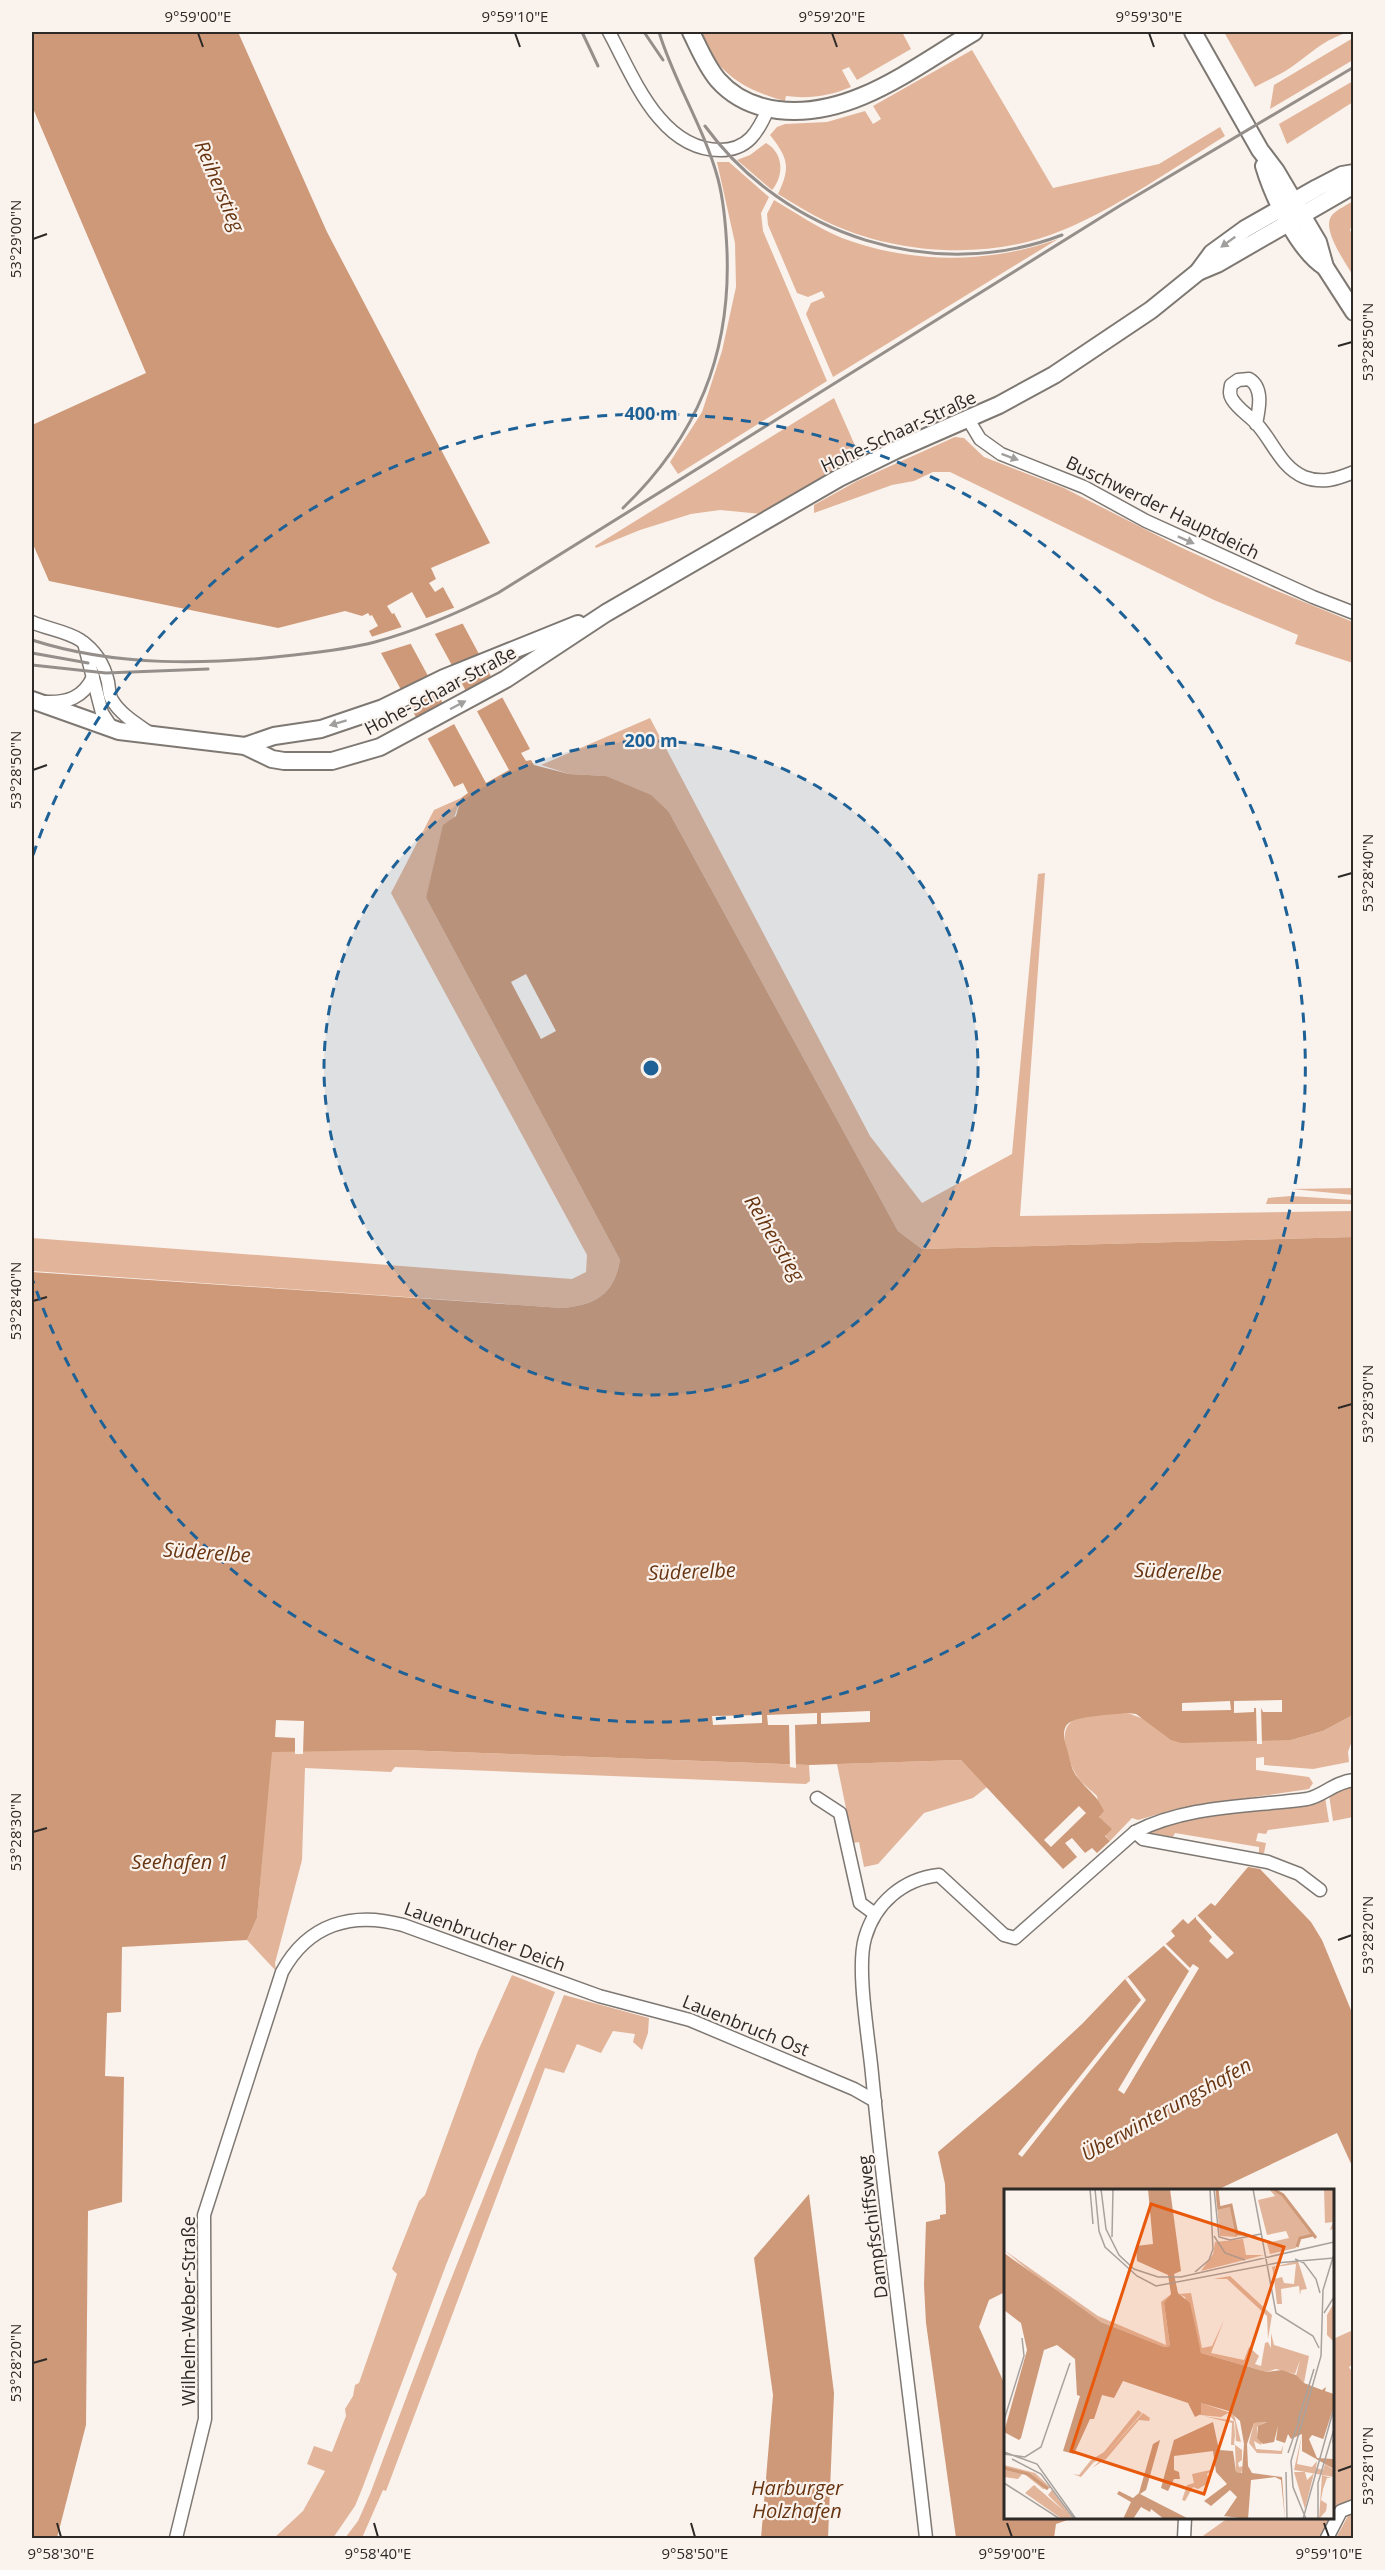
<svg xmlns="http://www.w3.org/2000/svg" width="1385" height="2570" viewBox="0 0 1385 2570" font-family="'Open Sans',sans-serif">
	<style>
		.green { fill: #e2b59a }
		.water { fill: #ce9978; fill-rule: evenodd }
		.pier { fill: #faf2ed }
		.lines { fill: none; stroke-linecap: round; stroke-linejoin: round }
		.street-casing { stroke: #7e7873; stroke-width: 15 }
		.secondary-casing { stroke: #7e7873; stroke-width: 20 }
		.street { stroke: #fff; stroke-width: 12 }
		.secondary { stroke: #fff; stroke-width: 16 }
		.rail { stroke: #958f8c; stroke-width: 3 }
		.oneway { fill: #a09f9e }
		.ticks { fill: none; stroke: #2c2927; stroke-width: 2 }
		.ring { fill: none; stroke: #1e6196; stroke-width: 3; stroke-dasharray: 10 8 }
		.labels { text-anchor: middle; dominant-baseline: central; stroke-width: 4.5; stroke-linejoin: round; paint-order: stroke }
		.street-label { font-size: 18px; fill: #2c2927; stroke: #faf2ed }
		.water-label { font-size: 20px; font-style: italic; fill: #673511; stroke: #faf2ed }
		.inset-river { fill: none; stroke: #ce9978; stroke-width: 3 }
		.inset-road { fill: none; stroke: #a8a29e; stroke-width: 1.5 }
		.view { fill: #e8590c; fill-opacity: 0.15; stroke: #e8590c; stroke-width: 3 }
		.inset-edge { fill: none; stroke: #2c2927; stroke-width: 3 }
		.centre { fill: #1e6196; stroke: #faf2ed; stroke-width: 3 }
		.ring-label { font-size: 18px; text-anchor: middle; font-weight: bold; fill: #1e6196; stroke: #faf2ed; stroke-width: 4.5; stroke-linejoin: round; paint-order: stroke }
		.neatline { fill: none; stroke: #2c2927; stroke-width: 2 }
		.ticks-label { font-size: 15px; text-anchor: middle; fill: #2c2927 }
	</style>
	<rect width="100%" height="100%" fill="#faf2ed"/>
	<!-- green -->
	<g class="green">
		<path d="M698,32H902L911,49L857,80L849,67L842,70L851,87C830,96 809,99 786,96L785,101C741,89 718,73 698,32Z"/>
		<path d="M1224,32H1350C1329,37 1314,50 1297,63C1285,73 1269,79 1255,87Z"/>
		<path d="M1353,38V60L1270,109L1274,85Z"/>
		<path d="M972,50L1053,188L1159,164L1220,127L1225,136C1170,170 1099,221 1038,239C970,259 889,252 825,221C809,213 793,203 778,194C791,167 788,158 770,135L777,127L785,124L827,122L865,111L873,124L881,119L873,106Z"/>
		<path d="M1353,81V102L1287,144L1279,124Z"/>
		<path d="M766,143C784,153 784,176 772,190L737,160L750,155Z"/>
		<path d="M717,162H729L769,197L761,213L763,231L827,381L678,474L670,462L702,412L722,351L736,287L735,243Z"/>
		<path d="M774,200C796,213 818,228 842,238C910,264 990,264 1058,239L833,377L806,314L811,303L825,297L822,291L808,297L797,293L768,225L767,214Z"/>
		<path d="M1353,201V220L1350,230L1353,236V276C1346,262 1319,228 1333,214C1338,209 1347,205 1353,201Z"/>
		<path d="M834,398L861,459L762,514L720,510L691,514L640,530L596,548L595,546Z"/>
		<path d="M955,437L964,438L984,457L1064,488L1180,547L1270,588L1353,622V663L1295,644L1298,635L1214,600L950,472H933L914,481L892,485L814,513V505L857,481Z"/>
		<path d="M650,718L870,1136L922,1203L1012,1154L1038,874L1045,873L1020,1216L1353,1211V1237L922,1249L898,1231L669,812L606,776L569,774L541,765Z"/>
		<path d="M461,798L426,898L620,1260C614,1295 595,1305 562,1308L32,1271V1238L572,1279L586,1272L587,1255L391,893L434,810Z"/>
		<path d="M1353,1188V1195L1292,1189Z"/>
		<path d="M1291,1196L1353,1200V1204H1266L1268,1198Z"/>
		<path d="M1128,1713L1141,1718L1291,1740L1323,1731L1353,1715V1738L1348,1752L1349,1762L1313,1769L1264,1765V1757L1256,1758V1770L1309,1777L1313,1783L1309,1789L1180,1808L1138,1820L1132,1818L1110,1841C1099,1830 1099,1811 1097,1796C1091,1790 1082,1784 1077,1776C1069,1764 1056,1730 1073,1721C1088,1713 1111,1715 1128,1713Z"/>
		<path d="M402,1750L809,1765L810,1781L806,1784L395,1767L391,1772L305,1768L302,1860L275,1963L276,1971L247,1940L257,1918L271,1751Z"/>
		<path d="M961,1760L987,1787L973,1798L924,1813L878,1864L864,1867L859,1842L853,1843L837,1764Z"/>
		<path d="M1353,1786V1817L1333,1821L1329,1795L1341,1787Z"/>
		<path d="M1325,1797L1329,1822L1268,1830L1266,1834L1258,1833L1256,1841L1266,1843L1264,1853L1259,1854V1847L1175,1833L1173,1837L1146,1832L1190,1819Z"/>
		<path d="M512,1975L555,1992L446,2265L362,2489L355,2506L333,2538H274L303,2511L325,2471L307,2464L314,2446L332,2452L346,2416L345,2409L353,2396L355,2385L359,2383L397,2274L392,2269L419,2201L425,2195L478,2051Z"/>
		<path d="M564,1995L649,2018L648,2033L642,2050L633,2042L635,2034L613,2031L601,2053L577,2044L564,2073L545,2068L386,2491L383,2490L362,2538H345L358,2521L370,2494L444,2297Z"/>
		<path d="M1353,2330V2364L1349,2367L1354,2375L1353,2501L1337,2506L1333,2514V2339Z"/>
		<path d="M1353,2513V2538H1336L1349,2514Z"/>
		<path d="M1228,2518H1331L1319,2538H1200Z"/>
	</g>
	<!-- water -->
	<g class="water">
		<path d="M32,32H238L327,232L490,543L431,568L436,579L429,583L435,592L443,587L530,749L521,753L526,761L531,760L534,765L569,774L606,776L651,795L669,812L898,1231L922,1249L1353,1237V1715L1323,1731L1291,1740L1181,1743L1171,1740L1136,1714L1128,1713C1115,1715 1073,1715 1066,1726C1062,1733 1065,1742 1067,1749C1070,1759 1071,1771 1079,1779C1090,1793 1096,1794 1104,1811L1099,1817L1112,1829L1105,1836L1110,1841L1097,1853L1092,1848L1085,1853L1072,1838L1065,1843L1077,1857L1063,1869L961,1760L809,1765L402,1750L272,1752L257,1918L247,1940L122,1947L121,2012L107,2013L105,2076L124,2077L122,2202L88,2211L86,2425L57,2538H32V1272L562,1308C595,1305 614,1295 620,1260L426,898L443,825L456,816L461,798L468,793L463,783L454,787L369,631L378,626L372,615L370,616L368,613L362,616L345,611L278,628L49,581L32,542V425L146,373L32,106ZM412,592L509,770L486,783L394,613L392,614L387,606Z"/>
		<path d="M1248,1867L1260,1869L1311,1922L1322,1940L1353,2015V2168L1337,2133L1217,2190H1006L1005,2292L989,2300L979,2327L1005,2385L1006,2518H1073L1056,2524L1054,2538H956L926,2323L924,2285L926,2222L940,2219V2215L946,2214L945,2184L938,2152L1014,2087L1082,2024L1125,1979L1175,1936L1171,1931L1183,1919L1188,1924L1211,1903L1215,1906Z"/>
		<path d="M809,2194L834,2393L828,2538H761L773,2395L754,2258Z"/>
	</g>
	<!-- pier -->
	<g class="pier">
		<path d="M456,607L464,623L432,635L424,619Z"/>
		<path d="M405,626L413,643L378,654L371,637Z"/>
		<path d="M495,678L505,696L474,713L464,694Z"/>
		<path d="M446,704L456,723L425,740L415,721Z"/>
		<path d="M526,974L556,1031L541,1039L511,982Z"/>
		<path d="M1282,1700V1712H1263L1261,1708L1262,1744H1257L1256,1708H1254V1712L1234,1713V1701Z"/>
		<path d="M1230,1701L1231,1710L1182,1711V1703Z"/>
		<path d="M870,1711V1722L821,1724V1713Z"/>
		<path d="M817,1713V1724L795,1725L796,1768L790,1767L789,1725H768L767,1715Z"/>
		<path d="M762,1715V1723L713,1725L712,1716Z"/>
		<path d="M276,1720L304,1721L303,1754H295V1738L275,1737Z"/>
		<path d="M1079,1806L1086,1813L1051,1847L1044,1840Z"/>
		<path d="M1196,1914L1234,1953L1227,1959L1209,1941L1212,1937L1196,1919Z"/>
		<path d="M1163,1941L1190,1968L1193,1964L1199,1968L1124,2094L1118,2090L1189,1971L1161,1943Z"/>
		<path d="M1128,1977L1146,2000L1022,2157L1018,2154L1141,2000L1125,1979Z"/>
	</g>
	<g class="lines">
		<defs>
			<g id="street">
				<path d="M609,32C633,76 660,150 720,150C748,150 758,132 768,109"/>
				<path d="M968,419L980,439L1001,454L1084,487L1146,521L1313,597L1354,613"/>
				<path d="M1256,424C1259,409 1264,388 1249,379L1238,380L1231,385C1230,391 1229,394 1232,399C1238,409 1247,414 1255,422C1272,439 1280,467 1304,477C1322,484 1337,479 1354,472"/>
				<path d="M32,622C47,629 66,631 80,640C95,650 104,664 108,682C109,688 109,695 112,700C121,715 137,724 151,734"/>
				<path d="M84,643L102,713L112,728"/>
				<path d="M45,702C67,703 83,698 93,677"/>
				<path d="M817,1798L840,1813L860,1903L875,1914"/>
				<path d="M1135,1832L1143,1839L1268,1862L1299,1874L1320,1890"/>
				<path d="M176,2538L205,2419L204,2215L282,1972C308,1924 352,1911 403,1925L599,1996L690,2020L854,2089L875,2101"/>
				<path d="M926,2538C909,2384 887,2229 872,2074C869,2040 856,1969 865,1938C875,1903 903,1879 939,1875L1004,1935L1015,1938L1135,1832C1187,1805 1249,1807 1307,1799C1323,1796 1334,1782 1354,1780"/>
				<path d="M1184,2538L1185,2518"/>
				<path d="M1327,2538L1341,2511L1354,2506"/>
			</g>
			<g id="secondary">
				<path d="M691,32C699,48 706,66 718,80C734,98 754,107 778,110C851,119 914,67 974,32"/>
				<path d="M1193,32L1260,150L1276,171L1318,242L1325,267L1354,312"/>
				<path d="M1264,166C1273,196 1298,250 1325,267"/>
				<path d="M1198,272L1217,264L1354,185"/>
				<path d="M32,700L119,731L245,746L272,759L284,761H332L380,747L506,679L606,613L839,478L896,450L999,405L1054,375L1151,310L1198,272L1212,253L1245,229L1317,188L1342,175L1354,173"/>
				<path d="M245,746L274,736L321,729L383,708L444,678L578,624"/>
			</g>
		</defs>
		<!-- street casing -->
		<use href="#street" class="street-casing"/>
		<!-- secondary casing -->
		<use href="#secondary" class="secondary-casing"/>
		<!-- street -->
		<use href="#street" class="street"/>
		<!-- secondary -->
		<use href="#secondary" class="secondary"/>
		<!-- rail -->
		<g class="rail">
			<path d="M582,32L598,66"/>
			<path d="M644,32L663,60"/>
			<path d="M705,126C785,236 934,284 1062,235"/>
			<path d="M623,508C697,437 731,354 727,251C726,228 724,202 718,179C704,127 674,82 659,32"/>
			<path d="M32,640C116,667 207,665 294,655C321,652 349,649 375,642C419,630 458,613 498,593L1121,205L1354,67"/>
			<path d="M32,653L88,663"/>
			<path d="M32,665L106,673L208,669"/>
		</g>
	</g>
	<!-- one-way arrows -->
	<defs><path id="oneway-solid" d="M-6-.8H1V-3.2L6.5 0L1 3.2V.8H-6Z" transform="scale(1.5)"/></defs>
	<g class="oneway">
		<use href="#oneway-solid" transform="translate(1228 242) rotate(144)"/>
		<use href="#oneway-solid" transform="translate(1010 457) rotate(20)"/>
		<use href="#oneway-solid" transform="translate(1186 540) rotate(24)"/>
		<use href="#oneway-solid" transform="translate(458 705) rotate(-28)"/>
		<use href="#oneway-solid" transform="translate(338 723) rotate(163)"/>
	</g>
	<!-- ticks -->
	<path class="ticks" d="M198,33L203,47M515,33L520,47M832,33L837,47M1149,33L1154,47M33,239L47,234M1338,346L1352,342M33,770L47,765M1338,877L1352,873M33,1301L47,1297M1338,1408L1352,1404M33,1832L47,1828M1338,1940L1352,1935M33,2363L47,2359M1338,2471L1352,2466M57,2523L61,2537M374,2523L378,2537M691,2523L695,2537M1007,2523L1012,2537M1324,2523L1329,2537"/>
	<!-- distance rings -->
	<circle cx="651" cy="1068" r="327" fill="#1e6196" fill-opacity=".12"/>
	<g class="ring">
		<circle cx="651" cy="1068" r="327"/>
		<path d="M33 855A654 654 0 1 1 33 1281"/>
	</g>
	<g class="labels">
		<!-- street labels -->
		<g class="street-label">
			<text transform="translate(898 431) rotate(-25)">Hohe-Schaar-Straße</text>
			<text transform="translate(1163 507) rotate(26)">Buschwerder Hauptdeich</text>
			<text transform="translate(440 690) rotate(-28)">Hohe-Schaar-Straße</text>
			<text transform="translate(485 1936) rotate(20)">Lauenbrucher Deich</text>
			<text transform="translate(746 2025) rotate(22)">Lauenbruch Ost</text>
			<text transform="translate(872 2227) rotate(-97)">Dampfschiffsweg</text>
			<text transform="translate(188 2311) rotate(-90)">Wilhelm-Weber-Straße</text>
		</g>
		<!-- water labels -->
		<g class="water-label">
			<text transform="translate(220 186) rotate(67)">Reiherstieg</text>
			<text transform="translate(775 1238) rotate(59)">Reiherstieg</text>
			<text transform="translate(207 1552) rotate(4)">Süderelbe</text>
			<text transform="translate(692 1571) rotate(-2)">Süderelbe</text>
			<text transform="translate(1178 1571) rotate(2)">Süderelbe</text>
			<text x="180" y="1861">Seehafen 1</text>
			<text transform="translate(1166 2109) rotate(-29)">Überwinterungshafen</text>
			<text x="797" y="2487">Harburger<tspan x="797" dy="23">Holzhafen</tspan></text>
		</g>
	</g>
	<!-- overview -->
	<g transform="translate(1004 2189)">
		<rect width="330" height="330" fill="#faf2ed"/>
		<path d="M211,0L215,19L227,17L233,48L216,47ZM265,0L278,6L308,45L295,50L292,59L266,65L263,54L285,49L282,42L263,46L254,11L271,7ZM320,0H330V40L326,41L329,33L321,34ZM239,50L242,66H260L197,82L209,65L211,53ZM0,61L94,127L162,156L157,113L166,106L160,115L166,157L160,158L97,133L47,100ZM294,72L303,100L297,101L296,106L295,97L277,100L278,115H273L270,90L278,88L280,94L290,95L292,75L271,78L270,87L268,78ZM226,87L268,126L264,150L263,127L223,90H209ZM187,104L198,159L208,157L220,131L207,164L240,171L245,158L255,167L251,175L257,177L261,154L264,153L267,159V144L270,156L305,167L300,194L292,187L296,171L291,185L272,180L263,183L197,164L181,108L175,105ZM330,114V151L329,152L323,146V126ZM197,214L230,225L237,253L232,252L231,233L224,224L217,228L196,226ZM134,221L138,224L98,270L139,224L146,229L145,232L135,231L102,270L88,279L98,270L90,273L77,288L69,285L75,286L87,271L100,263ZM200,227L230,232L231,247L230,255L238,261V271L234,274L235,278L240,277L237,284L232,283L231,256H227L228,234ZM262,233L253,238V248L258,253L257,256L250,252L252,260L277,262L279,256L278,265L253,264L245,254L250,234ZM298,245L293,275L308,278L313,272L312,279L319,281L321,275L330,281V288L290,281ZM0,276L31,284L47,299L39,300L19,284L14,290L0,288ZM211,280L203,285L206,293L194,300L189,298L181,312L178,311L183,296L190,294L188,285ZM290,283H301L303,291L310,284L301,320ZM318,286L327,289H323L319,300L317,311L323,315L322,322L315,330ZM30,296L60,322L44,306L48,301L69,330H58L21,304Z" fill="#e2b59a"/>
		<path d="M144,0H166L177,82L170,85L174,104L186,114L197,164L263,183L278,181L292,186L300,194L318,201L322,198L321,202L330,205V254L308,246L305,250L313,269L330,270V280L298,262V245L287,250L284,245L281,254L272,251L274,237L270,253L259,255L253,249L254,237L263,233L250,234L243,255L244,277L248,284L278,288L281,330L277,291L271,288L247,291L244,330L220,327L233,308L226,301L207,317L200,312L223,295L212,283L209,262L170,267V281L175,283L176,290H170L164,302L157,299L170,251L209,233L215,261L229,262L232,283L238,284L240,255L236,232L225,222L197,214V225L191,228L184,214L119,192L110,209L98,206L90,230H86L70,265L59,262L76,207L73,206L71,170L53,156L40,161L17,249L15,251L0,243L23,161L17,134L0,121V64L97,133L160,158L166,157L160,114L167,105L164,86L133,72L132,57L149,55ZM156,251L142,301L136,305L185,330H160L147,320L146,323L137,318L129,330H119L127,313L113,305L115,302L129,309L135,304L149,255Z" fill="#ce9978"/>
		<path d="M330,217V247L328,254L319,251Z" fill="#faf2ed"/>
		<path class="inset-river" d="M213,0L215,19L227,16L233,45H241M269,0L279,6L312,49M293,58L296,49L309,46M0,279L24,285L44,300"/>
		<path class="inset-road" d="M86,0L89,35M91,0L95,42L101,58L133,87L152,97L273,74M97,0L102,40L115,66L130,80L154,88H177L330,53M210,0L215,48L226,51L257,45M249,0L272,124L309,147L315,159M210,47L221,64L241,71M108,48L109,0M291,70L300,74L312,90L316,104M272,74L330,69M191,83L205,71L209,60L206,0M320,124L330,108M0,231L20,167L18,149M294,232L310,180M0,263L33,275L72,330M284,264L296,229M0,265L21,268L37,258L66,174M8,270L37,285L70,330M282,283L283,330M0,294L56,330M299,330L330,219M302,330L289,298L287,272L317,167L319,101L330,65M314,330V294L330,240"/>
		<path class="view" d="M147,15L280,58L200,305L67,262Z"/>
		<rect width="330" height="330" class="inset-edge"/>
	</g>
	<circle cx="651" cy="1068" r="9" class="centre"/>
	<g class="ring-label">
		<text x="651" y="420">400 m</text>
		<text x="651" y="747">200 m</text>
	</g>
	<!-- border -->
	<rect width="1385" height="2570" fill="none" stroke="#faf2ed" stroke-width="66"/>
	<rect x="33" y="33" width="1319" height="2504" class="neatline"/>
	<g class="ticks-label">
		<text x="198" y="22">9°59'00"E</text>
		<text x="515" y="22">9°59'10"E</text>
		<text x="832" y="22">9°59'20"E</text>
		<text x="1149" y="22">9°59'30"E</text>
		<text transform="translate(16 239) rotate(-90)" y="5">53°29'00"N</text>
		<text transform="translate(1368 342) rotate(-90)" y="5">53°28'50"N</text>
		<text transform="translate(16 770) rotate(-90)" y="5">53°28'50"N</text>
		<text transform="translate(1368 873) rotate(-90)" y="5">53°28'40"N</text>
		<text transform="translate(16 1301) rotate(-90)" y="5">53°28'40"N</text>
		<text transform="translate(1368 1404) rotate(-90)" y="5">53°28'30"N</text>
		<text transform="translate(16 1832) rotate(-90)" y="5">53°28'30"N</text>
		<text transform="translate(1368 1935) rotate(-90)" y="5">53°28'20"N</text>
		<text transform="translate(16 2363) rotate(-90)" y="5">53°28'20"N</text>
		<text transform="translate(1368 2466) rotate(-90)" y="5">53°28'10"N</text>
		<text x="61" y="2559">9°58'30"E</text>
		<text x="378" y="2559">9°58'40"E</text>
		<text x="695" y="2559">9°58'50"E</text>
		<text x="1012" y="2559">9°59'00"E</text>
		<text x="1329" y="2559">9°59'10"E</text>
	</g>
</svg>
